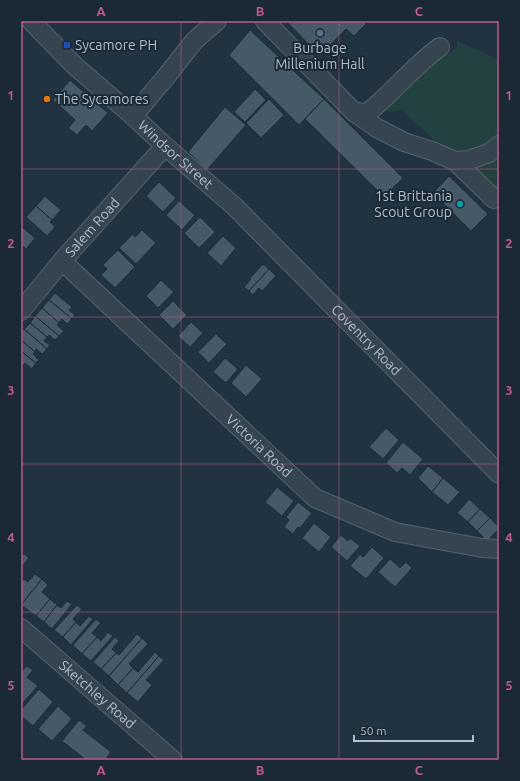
<svg xmlns="http://www.w3.org/2000/svg" width="520" height="781" viewBox="0 0 520 781" font-family="Ubuntu,sans-serif">
	<style>
		.green { fill: #234140 }
		.building { fill: #455967; stroke: #1d2b37 }
		.lines { fill: none; stroke-linecap: round; stroke-linejoin: round }
		.minor-casing { stroke: #54626e; stroke-width: 20 }
		.minor { stroke: #364450; stroke-width: 18 }
		.grid { fill: none; stroke: #bc5b88; stroke-width: 1; stroke-opacity: 0.55 }
		.service-dot { fill: #5c6f8a; stroke: #1b2935; stroke-width: 1.5 }
		.transit-dot { fill: #1a4fb4; stroke: #1b2935; stroke-width: 1.5 }
		.food-dot { fill: #e8710a; stroke: #1b2935; stroke-width: 1.5 }
		.culture-dot { fill: #0f9aa8; stroke: #1b2935; stroke-width: 1.5 }
		.labels { text-anchor: middle; dominant-baseline: central; stroke-width: 4; stroke-linejoin: round; paint-order: stroke }
		.poi-label { font-size: 14px; fill: #b2bfcb; stroke: #1b2935; text-anchor: start }
		.street-label { font-size: 14px; fill: #b2bfcb; stroke: #1b2935 }
		.neatline { fill: none; stroke: #bc5b88; stroke-width: 1.5 }
		.grid-label { font-size: 13px; text-anchor: middle; font-weight: bold; fill: #bc5b88 }
	</style>
	<rect width="100%" height="100%" fill="#213340"/>
	<!-- green -->
	<path class="green" d="M457,41L499,60V196L442,148L402,110L389,112L381,109L440,53H450L457,48Z"/>
	<!-- building -->
	<g class="building">
		<path d="M286,21H363L366,24L354,36L346,29L324,51L320,46L315,51Z"/>
		<path d="M250,30L324,99L299,125L229,55Z"/>
		<path d="M70,80L108,113L92,131L86,125L77,135L68,128L75,120L53,100Z"/>
		<path d="M255,89L266,100L245,122L234,112Z"/>
		<path d="M269,99L284,115L261,138L246,123Z"/>
		<path d="M324,99L403,178L384,197L305,119Z"/>
		<path d="M225,107L246,125L207,170L188,152Z"/>
		<path d="M449,176L488,214L471,231L433,193Z"/>
		<path d="M159,182L176,198L163,212L146,196Z"/>
		<path d="M45,196L61,210L52,220L36,206Z"/>
		<path d="M179,201L195,215L182,230L166,215Z"/>
		<path d="M36,206L52,220L50,222L55,227L47,236L26,217Z"/>
		<path d="M200,217L215,232L199,248L184,233Z"/>
		<path d="M21,226L35,238L26,249L21,245Z"/>
		<path d="M142,230L156,243L136,264L119,248L133,234L135,237Z"/>
		<path d="M223,236L236,248L221,266L207,253Z"/>
		<path d="M118,250L135,267L115,288L101,275L107,269L103,265Z"/>
		<path d="M263,264L269,269L249,291L244,287L251,279L250,278Z"/>
		<path d="M269,269L276,276L262,291L259,288L253,295L249,291Z"/>
		<path d="M161,280L174,292L158,308L146,296Z"/>
		<path d="M55,293L72,307L69,310L75,315L72,319L49,300Z"/>
		<path d="M49,300L72,319L67,324L62,319L59,323L42,308Z"/>
		<path d="M173,301L187,315L173,329L159,315Z"/>
		<path d="M42,308L59,323L57,325L64,331L59,336L35,316Z"/>
		<path d="M35,316L59,336L55,340L49,335L47,337L30,323Z"/>
		<path d="M191,322L203,333L190,347L178,336Z"/>
		<path d="M30,323L47,337L44,341L50,345L47,349L24,329Z"/>
		<path d="M24,329L47,349L42,354L36,349L35,352L21,340V332Z"/>
		<path d="M216,334L227,344L209,363L198,352Z"/>
		<path d="M21,340L35,352L33,354L39,360L36,363L21,351Z"/>
		<path d="M21,351L36,363L32,369L25,363L22,367L21,366Z"/>
		<path d="M225,358L238,369L226,383L213,372Z"/>
		<path d="M246,365L262,379L246,397L231,383Z"/>
		<path d="M386,428L399,440L383,459L369,447Z"/>
		<path d="M403,442L423,459L410,475L402,468L397,473L386,463Z"/>
		<path d="M428,466L443,478L432,492L418,478Z"/>
		<path d="M443,478L460,492L448,505L432,492Z"/>
		<path d="M277,487L294,501L282,516L265,502Z"/>
		<path d="M469,499L480,509L468,522L457,513Z"/>
		<path d="M298,502L312,513L300,528L298,527L293,534L284,527L289,520L286,517Z"/>
		<path d="M480,509L490,518L477,531L468,522Z"/>
		<path d="M490,518L499,527V529L487,541L477,531Z"/>
		<path d="M314,523L331,537L319,552L302,538Z"/>
		<path d="M341,535L348,541L350,538L360,546L347,561L331,547Z"/>
		<path d="M372,547L384,558L366,579L350,566L360,554L363,557Z"/>
		<path d="M24,554L29,558L21,568V557Z"/>
		<path d="M390,559L400,568L406,562L412,568L395,587L378,572Z"/>
		<path d="M35,574L42,579L21,605V583L24,579L28,582Z"/>
		<path d="M42,579L48,585L42,592L50,599L36,616L21,605Z"/>
		<path d="M50,599L57,605L44,622L36,616Z"/>
		<path d="M67,601L72,604L52,629L44,622L57,605L61,608Z"/>
		<path d="M77,605L82,609L73,619L76,622L63,637L54,630Z"/>
		<path d="M89,616L93,619L71,645L63,637L76,622L80,626Z"/>
		<path d="M96,619L101,623L92,633L97,637L82,654L73,645Z"/>
		<path d="M108,632L113,636L91,661L82,654L97,637L101,641Z"/>
		<path d="M137,634L142,638L109,676L101,669L116,653L119,655Z"/>
		<path d="M115,637L119,641L112,649L116,653L101,669L93,662Z"/>
		<path d="M142,638L148,644L129,664L133,668L118,685L109,676Z"/>
		<path d="M155,652L159,656L127,693L118,685L133,668L138,672Z"/>
		<path d="M159,656L164,660L146,680L152,685L138,702L127,693Z"/>
		<path d="M27,666L33,670L27,677L38,686L21,705V672Z"/>
		<path d="M39,689L53,702L33,726L21,716V710Z"/>
		<path d="M58,706L72,719L52,741L38,729Z"/>
		<path d="M79,720L87,726L83,730L111,752L105,760H86L62,741Z"/>
	</g>
	<g class="lines">
		<defs>
			<g id="minor">
				<path id="s1" d="M31,21L75,66L133,116L165,146L234,206L499,474"/>
				<path d="M265,21L354,112L377,128L404,142L432,151L455,161L469,160L489,153L499,145"/>
				<path d="M354,112L367,113C393,93 413,66 440,47"/>
				<path d="M133,116L165,78L195,40L217,21"/>
				<path d="M455,161L494,199"/>
				<path id="s2" d="M62,261L315,498L395,532L482,548L499,549"/>
				<path id="s3" d="M21,311L62,261L165,146"/>
				<path id="s4" d="M21,628L173,760"/>
			</g>
		</defs>
		<!-- minor casing -->
		<use href="#minor" class="minor-casing"/>
		<!-- minor -->
		<use href="#minor" class="minor"/>
	</g>
	<!-- grid -->
	<path class="grid" d="M181,21V760M339,21V760M21,169H499M21,317H499M21,464H499M21,612H499"/>
	<!-- markers -->
	<circle class="service-dot" cx="320" cy="33" r="4"/>
	<rect class="transit-dot" x="63" y="41" width="8" height="8" rx="2"/>
	<circle class="food-dot" cx="47" cy="99" r="4"/>
	<circle class="culture-dot" cx="460" cy="204" r="4"/>
	<g class="labels">
		<!-- poi labels -->
		<g class="poi-label">
			<text x="75" y="45">Sycamore PH</text>
			<text x="320" y="48" text-anchor="middle">Burbage<tspan x="320" dy="16">Millenium Hall</tspan></text>
			<text x="55" y="99">The Sycamores</text>
			<text x="452" y="196" text-anchor="end">1st Brittania<tspan x="452" dy="16">Scout Group</tspan></text>
		</g>
		<!-- street labels -->
		<g class="street-label">
			<text stroke="none"><textPath href="#s1" startOffset="197">Windsor Street</textPath></text>
			<text stroke="none"><textPath href="#s3" startOffset="110">Salem Road</textPath></text>
			<text stroke="none"><textPath href="#s1" startOffset="463">Coventry Road</textPath></text>
			<text stroke="none"><textPath href="#s2" startOffset="270">Victoria Road</textPath></text>
			<text stroke="none"><textPath href="#s4" startOffset="101">Sketchley Road</textPath></text>
		</g>
	</g>
	<!-- border -->
	<rect width="520" height="781" fill="none" stroke="#1b2935" stroke-width="44"/>
	<!-- scale -->
	<path d="M354 735v6h119v-6" fill="none" stroke="#b2bfcb" stroke-width="2"/>
	<text x="360" y="735" font-size="12" fill="#b2bfcb" stroke="#1b2935" stroke-width="3" paint-order="stroke">50 m</text>
	<rect x="22" y="22" width="476" height="737" class="neatline"/>
	<g class="grid-label">
		<text x="101" y="16">A</text>
		<text x="260" y="16">B</text>
		<text x="419" y="16">C</text>
		<text x="11" y="100">1</text>
		<text x="509" y="100">1</text>
		<text x="11" y="248">2</text>
		<text x="509" y="248">2</text>
		<text x="11" y="395">3</text>
		<text x="509" y="395">3</text>
		<text x="11" y="542">4</text>
		<text x="509" y="542">4</text>
		<text x="11" y="690">5</text>
		<text x="509" y="690">5</text>
		<text x="101" y="775">A</text>
		<text x="260" y="775">B</text>
		<text x="419" y="775">C</text>
	</g>
</svg>
